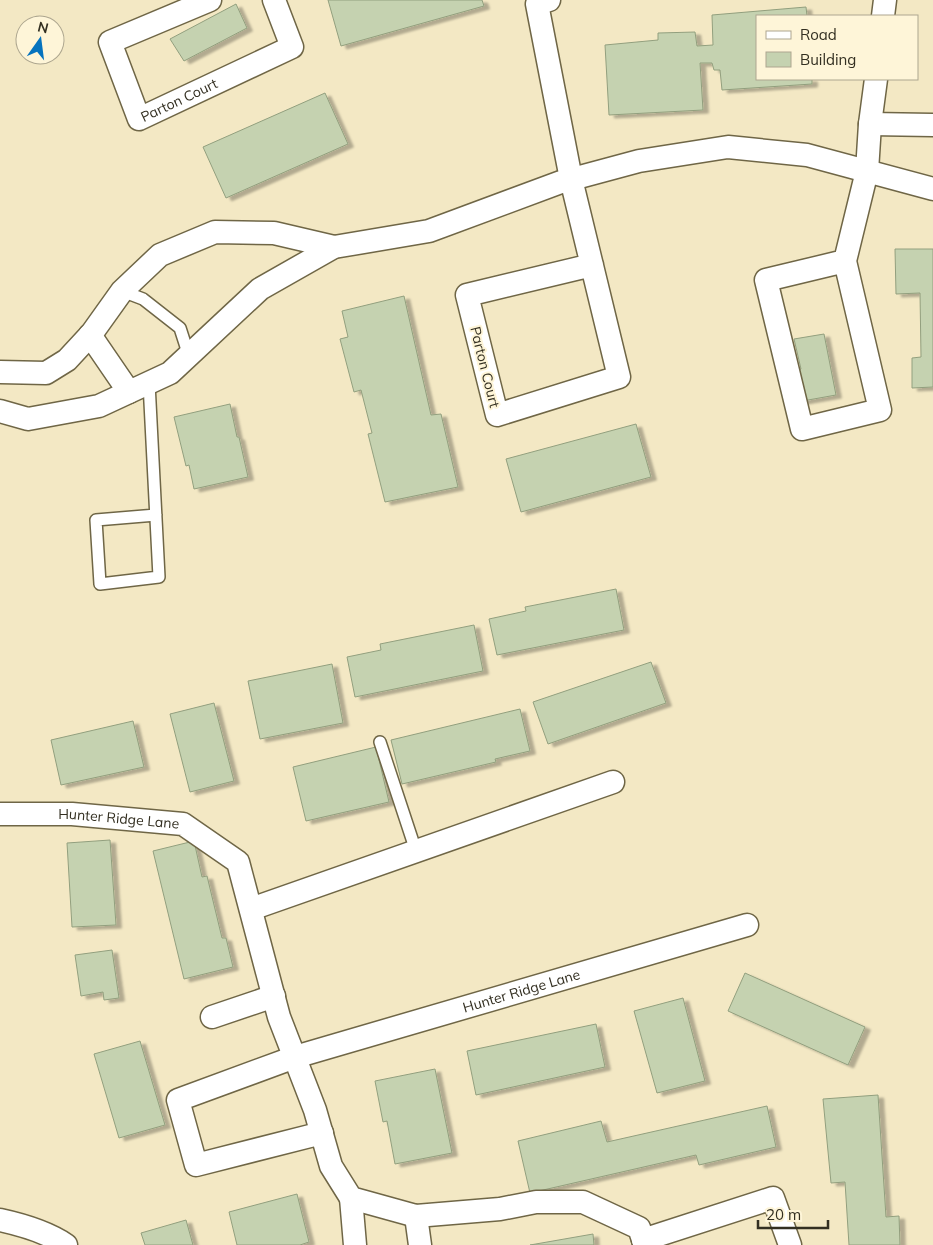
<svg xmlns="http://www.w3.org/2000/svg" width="933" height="1245" viewBox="0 0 933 1245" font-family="Mulish,sans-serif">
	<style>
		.building { fill: #c5d2b0; stroke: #929f7e; filter: url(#shadow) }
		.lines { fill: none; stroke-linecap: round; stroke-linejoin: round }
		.service-casing { stroke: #6f6646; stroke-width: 14 }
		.minor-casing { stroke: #6f6646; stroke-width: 25 }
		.service { stroke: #fff; stroke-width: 11 }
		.minor { stroke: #fff; stroke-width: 22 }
		.labels { text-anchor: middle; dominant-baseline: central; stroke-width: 4; stroke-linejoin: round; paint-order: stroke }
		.street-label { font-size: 14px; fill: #332f21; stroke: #fef5d8 }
	</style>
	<defs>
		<filter id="shadow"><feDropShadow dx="5.5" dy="3" stdDeviation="1" flood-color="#0004"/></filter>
	</defs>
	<rect width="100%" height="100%" fill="#f3e8c4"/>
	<!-- building -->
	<g class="building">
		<path d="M328,0H482L484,6L341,46Z"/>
		<path d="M236,4L247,28L184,61L170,39Z"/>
		<path d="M806,7L807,16H757V79H812V84L722,90L720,70H714L712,63H700L703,110L609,115L605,45L658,40V33L695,32L697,46L713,45L712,15Z"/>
		<path d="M325,93L348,144L226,198L203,147Z"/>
		<path d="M895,249H933V387L912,388V358L921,357L920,293L896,294Z"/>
		<path d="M404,296L431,415L441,414L458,487L385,502L368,434L372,433L361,390L354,392L340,339L348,337L342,311Z"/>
		<path d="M824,334L836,395L797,402L790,372L801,369L794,339Z"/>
		<path d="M230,404L237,437H239L248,477L194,489L189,465L186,466L174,417Z"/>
		<path d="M636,424L651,477L521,512L506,459Z"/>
		<path d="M616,589L624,630L497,655L489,619L526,611L525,607Z"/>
		<path d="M474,625L483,671L355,697L347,657L381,650L380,644Z"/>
		<path d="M651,662L666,703L548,744L533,702Z"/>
		<path d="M332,664L343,723L260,739L248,681Z"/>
		<path d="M214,703L234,781L190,792L170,714Z"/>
		<path d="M520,709L530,751L495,759L496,762L402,784L391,740Z"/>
		<path d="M133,721L144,767L61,785L51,740Z"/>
		<path d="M376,747L389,802L306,821L293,767Z"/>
		<path d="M110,840L116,925L72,927L67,843Z"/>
		<path d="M194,841L202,877L207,876L222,938H226L233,967L184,979L153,851Z"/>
		<path d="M112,950L119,998L104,1000L103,992L81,996L75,955Z"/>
		<path d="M745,973L865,1027L848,1065L728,1011Z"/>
		<path d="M683,998L705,1081L657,1093L634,1011Z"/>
		<path d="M596,1024L605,1067L476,1095L467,1051Z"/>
		<path d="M140,1041L165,1125L119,1138L94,1054Z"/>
		<path d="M435,1069L452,1153L395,1164L387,1121L383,1122L375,1081Z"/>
		<path d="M878,1095L886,1217L899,1216L900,1245H849L845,1182L831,1183L823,1099Z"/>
		<path d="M767,1106L776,1147L699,1165L696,1155L530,1193L518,1141L601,1121L607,1142Z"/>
		<path d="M297,1194L309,1242L300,1245H237L229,1212Z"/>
		<path d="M186,1220L193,1245H145L141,1233Z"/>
		<path d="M593,1234L594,1245H530Z"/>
	</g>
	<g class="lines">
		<defs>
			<g id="service">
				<path d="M122,291L143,299L180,328L189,356"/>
				<path d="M149,383L159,577L100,584L96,520L156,515"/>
				<path d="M380,742L416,851"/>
			</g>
			<g id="minor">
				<path id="s1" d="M210,0L110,42L139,119L292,47L274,0"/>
				<path d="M549,0L537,4L571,179L619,377L497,415L467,295L592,265"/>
				<path d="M883,16L885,0"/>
				<path d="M870,124L933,125"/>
				<path d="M845,261L766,280L802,429L880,410L845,261L867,171L870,124L876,79"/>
				<path d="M90,335L129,392"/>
				<path d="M0,372L46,373L67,360L92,333L122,291L160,255L215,232L274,233L334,247"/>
				<path d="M0,411L28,419L99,406L170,373L260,289L334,247L429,231L561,182L639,161L728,147L807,155L933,189"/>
				<path id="s2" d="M0,814H72L183,824L238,862L279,1017L315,1110L331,1166L351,1198L416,1216L500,1209L536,1202H583L639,1228L645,1245"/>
				<path d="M251,909L613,782"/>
				<path d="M212,1017L274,996"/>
				<path id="s3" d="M322,1133L196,1165L178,1100L295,1057L747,925"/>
				<path d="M351,1198L355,1245"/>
				<path d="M416,1216L420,1245"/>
				<path d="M0,1220C23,1225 47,1232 66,1245"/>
				<path d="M643,1240L773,1198L790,1245"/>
			</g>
		</defs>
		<!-- service casing -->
		<use href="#service" class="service-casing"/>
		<!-- minor casing -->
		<use href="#minor" class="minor-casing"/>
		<!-- service -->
		<use href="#service" class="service"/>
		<!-- minor -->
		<use href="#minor" class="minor"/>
	</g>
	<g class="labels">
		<!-- street labels -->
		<g class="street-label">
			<text stroke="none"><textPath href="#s1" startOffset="235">Parton Court</textPath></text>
			<text transform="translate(485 367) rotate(76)">Parton Court</text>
			<text stroke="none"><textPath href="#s2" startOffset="119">Hunter Ridge Lane</textPath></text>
			<text stroke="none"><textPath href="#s3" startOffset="558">Hunter Ridge Lane</textPath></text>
		</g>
	</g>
	<!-- legend -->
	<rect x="756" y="15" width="162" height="65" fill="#fef5d8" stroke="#ada68f"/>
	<rect x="766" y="31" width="25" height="8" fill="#ffffff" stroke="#ada68f"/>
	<text x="800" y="40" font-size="15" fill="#332f21">Road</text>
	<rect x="766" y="52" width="25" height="15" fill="#c5d2b0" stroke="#ada68f"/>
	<text x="800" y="65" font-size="15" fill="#332f21">Building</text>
	<!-- north arrow -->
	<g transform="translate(40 40) rotate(14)"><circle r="24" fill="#fef5d8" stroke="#ada68f"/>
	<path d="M0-4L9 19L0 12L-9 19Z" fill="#0673be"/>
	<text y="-8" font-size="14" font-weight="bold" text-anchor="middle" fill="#332f21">N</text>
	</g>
	<!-- scale -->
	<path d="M758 1220v8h70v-8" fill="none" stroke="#332f21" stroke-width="2.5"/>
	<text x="766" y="1220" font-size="15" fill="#332f21" stroke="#fef5d8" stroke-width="4" paint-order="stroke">20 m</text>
</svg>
